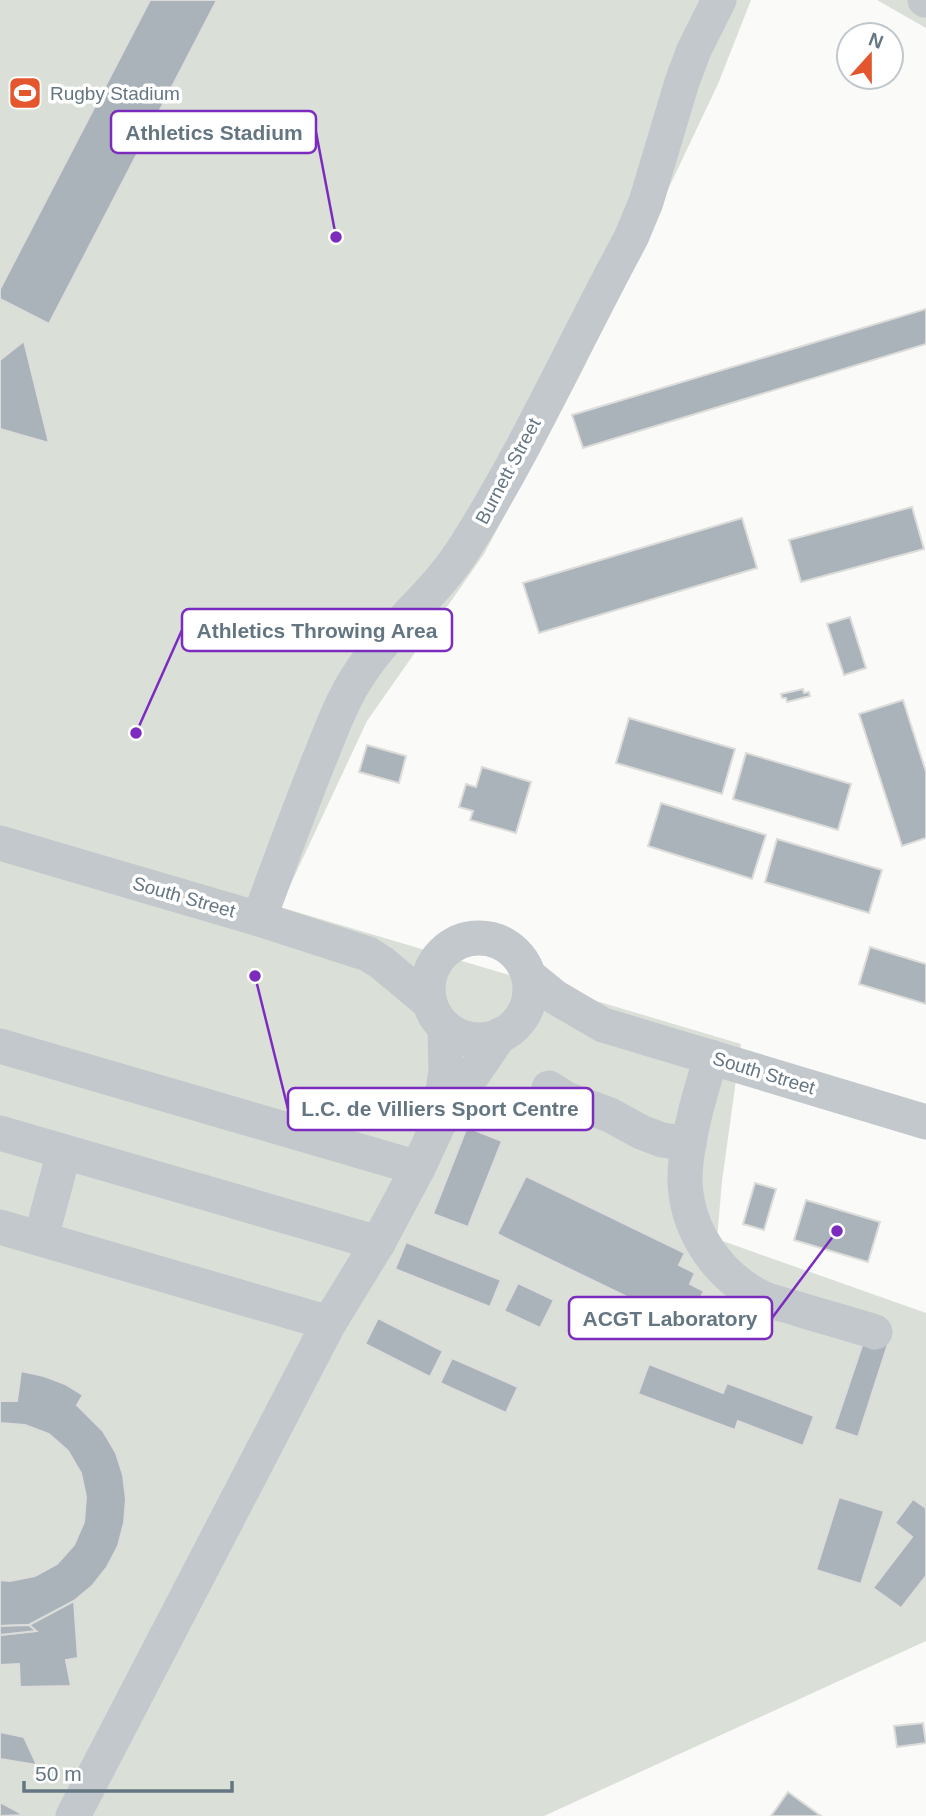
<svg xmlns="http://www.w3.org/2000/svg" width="926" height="1816" viewBox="0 0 926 1816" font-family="Helvetica,sans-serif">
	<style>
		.green { fill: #dadfd7 }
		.building { fill: #aab3b9; stroke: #dcdcda; stroke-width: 2 }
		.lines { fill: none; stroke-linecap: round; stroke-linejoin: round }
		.minor { stroke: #c3c8cc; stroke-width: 35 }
		.labels { text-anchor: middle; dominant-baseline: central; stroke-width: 7; stroke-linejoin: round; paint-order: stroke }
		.poi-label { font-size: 19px; fill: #657683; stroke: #fff; text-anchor: start }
		.street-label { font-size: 19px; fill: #657683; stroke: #fff }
		.leader { fill: none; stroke: #7b2cbf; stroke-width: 2.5 }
		.callout-dot { fill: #7b2cbf; stroke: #fff; stroke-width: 2.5 }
		.callout { fill: #fff; stroke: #7b2cbf; stroke-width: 2.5 }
		.callout-label { font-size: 21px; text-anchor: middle; font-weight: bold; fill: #657683 }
	</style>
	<rect width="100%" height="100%" fill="#fafaf8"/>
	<!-- green -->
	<g class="green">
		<path d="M0,0H751L718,84L580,375L484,554L367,721L280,907L741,1044L722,1181L717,1239L926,1313V1641L544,1816H0Z"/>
		<path d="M877,0H926V28Z"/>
	</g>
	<!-- building -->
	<g class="building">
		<path d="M150,0H217L49,324L0,299V289Z"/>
		<path d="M926,309V344L583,448L572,415Z"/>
		<path d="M24,341L49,443L0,429V360Z"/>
		<path d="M912,507L924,549L801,582L789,540Z"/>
		<path d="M742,518L757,568L539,633L523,583Z"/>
		<path d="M850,617L866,668L844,675L827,624Z"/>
		<path d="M803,689L804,693L809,692L810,696L787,702L786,698H782L781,694Z"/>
		<path d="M903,700L926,772V838L902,846L859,714Z"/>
		<path d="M629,718L735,749L722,794L616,763Z"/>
		<path d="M367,745L406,756L399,783L359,772Z"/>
		<path d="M746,753L851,784L838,830L733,799Z"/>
		<path d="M482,767L531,782L516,833L470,820L473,811L459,807L466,784L476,787Z"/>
		<path d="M661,803L766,835L752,879L648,846Z"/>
		<path d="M777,839L882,870L869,913L765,882Z"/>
		<path d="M870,947L926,964V1004L859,984Z"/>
		<path d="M467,1127L502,1141L468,1227L433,1214Z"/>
		<path d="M526,1176L685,1253L679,1265L695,1273L690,1284L704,1291L687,1326L497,1234Z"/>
		<path d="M755,1183L776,1189L764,1230L743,1224Z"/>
		<path d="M806,1200L880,1222L868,1262L794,1240Z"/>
		<path d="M406,1242L501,1280L490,1307L395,1269Z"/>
		<path d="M518,1283L554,1300L540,1328L504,1311Z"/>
		<path d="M378,1318L443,1351L430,1377L365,1344Z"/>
		<path d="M865,1337L888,1344L858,1437L834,1429Z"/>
		<path d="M452,1358L518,1387L506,1413L440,1383Z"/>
		<path d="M649,1364L723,1393L727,1383L814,1416L803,1446L738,1421L735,1430L638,1394Z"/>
		<path d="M21,1371L44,1376L65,1384L83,1395L77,1405L103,1431L116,1453L123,1475L126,1499L124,1523L118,1546L107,1567L92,1586L74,1601L29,1625L0,1626V1580L10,1581L35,1576L57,1564L74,1545L84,1522L86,1497L81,1473L68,1451L49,1434L25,1425L0,1423V1401H17Z"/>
		<path d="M839,1497L884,1511L861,1584L816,1570Z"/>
		<path d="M913,1499L926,1508V1576L901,1608L873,1588L912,1537L895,1523Z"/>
		<path d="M74,1601L78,1658L66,1660L71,1686L20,1687L19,1664L0,1665V1635L36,1631L29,1625Z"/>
		<path d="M29,1625L36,1631L0,1635V1626Z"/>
		<path d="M923,1723L926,1743L897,1747L894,1726Z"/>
		<path d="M0,1732L24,1737L37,1765L0,1759Z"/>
		<path d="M788,1792L821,1816H771Z"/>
		<path d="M0,1802L24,1815L0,1816Z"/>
	</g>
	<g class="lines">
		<!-- minor -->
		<g class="minor">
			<path d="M925,0H926"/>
			<path d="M0,843L259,919L368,954L382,963L430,1003"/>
			<path d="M259,919C278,867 297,816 317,765C330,734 341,701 360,673C390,627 436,594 465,547C527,449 575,341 631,238L646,202L682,82L694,50L719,0"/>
			<circle cx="479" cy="989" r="51"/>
			<path d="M528,975L555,997L603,1025L926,1122"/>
			<path d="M0,1046L418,1168"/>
			<path d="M711,1057C701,1091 690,1126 686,1162C679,1219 712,1273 762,1298C773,1303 786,1305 798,1309C824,1317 850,1324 875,1332"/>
			<path d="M549,1088L566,1099L610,1115L641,1132L662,1140L689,1144"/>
			<path d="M439,1118L446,1071L445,1027"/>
			<path d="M0,1133L378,1243"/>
			<path d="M0,1227L329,1323"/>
			<path d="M41,1238L64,1152"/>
			<path d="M73,1816L329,1323L378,1243L418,1168L438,1125L500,1035"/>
		</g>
	</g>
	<!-- icons -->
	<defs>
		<symbol id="stadium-square" viewBox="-11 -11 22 22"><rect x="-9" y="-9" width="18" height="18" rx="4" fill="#e4572e" stroke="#fff"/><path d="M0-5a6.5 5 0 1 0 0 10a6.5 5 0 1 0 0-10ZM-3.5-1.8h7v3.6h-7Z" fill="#fff"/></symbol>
	</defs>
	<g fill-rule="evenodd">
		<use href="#stadium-square" x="6" y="74" width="38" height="38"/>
	</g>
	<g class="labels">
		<!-- poi labels -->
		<g class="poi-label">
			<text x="50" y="93">Rugby Stadium</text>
		</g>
		<!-- street labels -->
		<g class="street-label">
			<text transform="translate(508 471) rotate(-62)">Burnett Street</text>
			<text transform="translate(184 897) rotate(16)">South Street</text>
			<text transform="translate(764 1073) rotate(17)">South Street</text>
		</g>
	</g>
	<!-- callouts -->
	<path class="leader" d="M336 237L316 132M136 733L182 630M255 976L288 1109M837 1231L772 1318"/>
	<g class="callout-dot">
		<circle cx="336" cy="237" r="7"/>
		<circle cx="136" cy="733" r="7"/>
		<circle cx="255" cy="976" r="7"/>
		<circle cx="837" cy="1231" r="7"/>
	</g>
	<g class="callout">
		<rect x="111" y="111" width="205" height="42" rx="7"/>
		<rect x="182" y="609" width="270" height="42" rx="7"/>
		<rect x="288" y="1088" width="305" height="42" rx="7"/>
		<rect x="569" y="1297" width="203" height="42" rx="7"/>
	</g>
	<g class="callout-label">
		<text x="214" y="140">Athletics Stadium</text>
		<text x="317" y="638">Athletics Throwing Area</text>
		<text x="440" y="1116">L.C. de Villiers Sport Centre</text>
		<text x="670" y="1326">ACGT Laboratory</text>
	</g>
	<!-- north arrow -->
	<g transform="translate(870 56) rotate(21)"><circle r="33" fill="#ffffff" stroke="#c1c8cd" stroke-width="2"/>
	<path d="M0-5L12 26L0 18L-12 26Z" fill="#e4572e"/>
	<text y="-10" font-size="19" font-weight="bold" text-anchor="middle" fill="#657683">N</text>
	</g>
	<!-- scale -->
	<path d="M24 1781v10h208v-10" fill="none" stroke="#657683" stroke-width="3.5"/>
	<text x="35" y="1781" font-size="21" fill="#657683" stroke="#ffffff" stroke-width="5" paint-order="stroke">50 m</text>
</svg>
